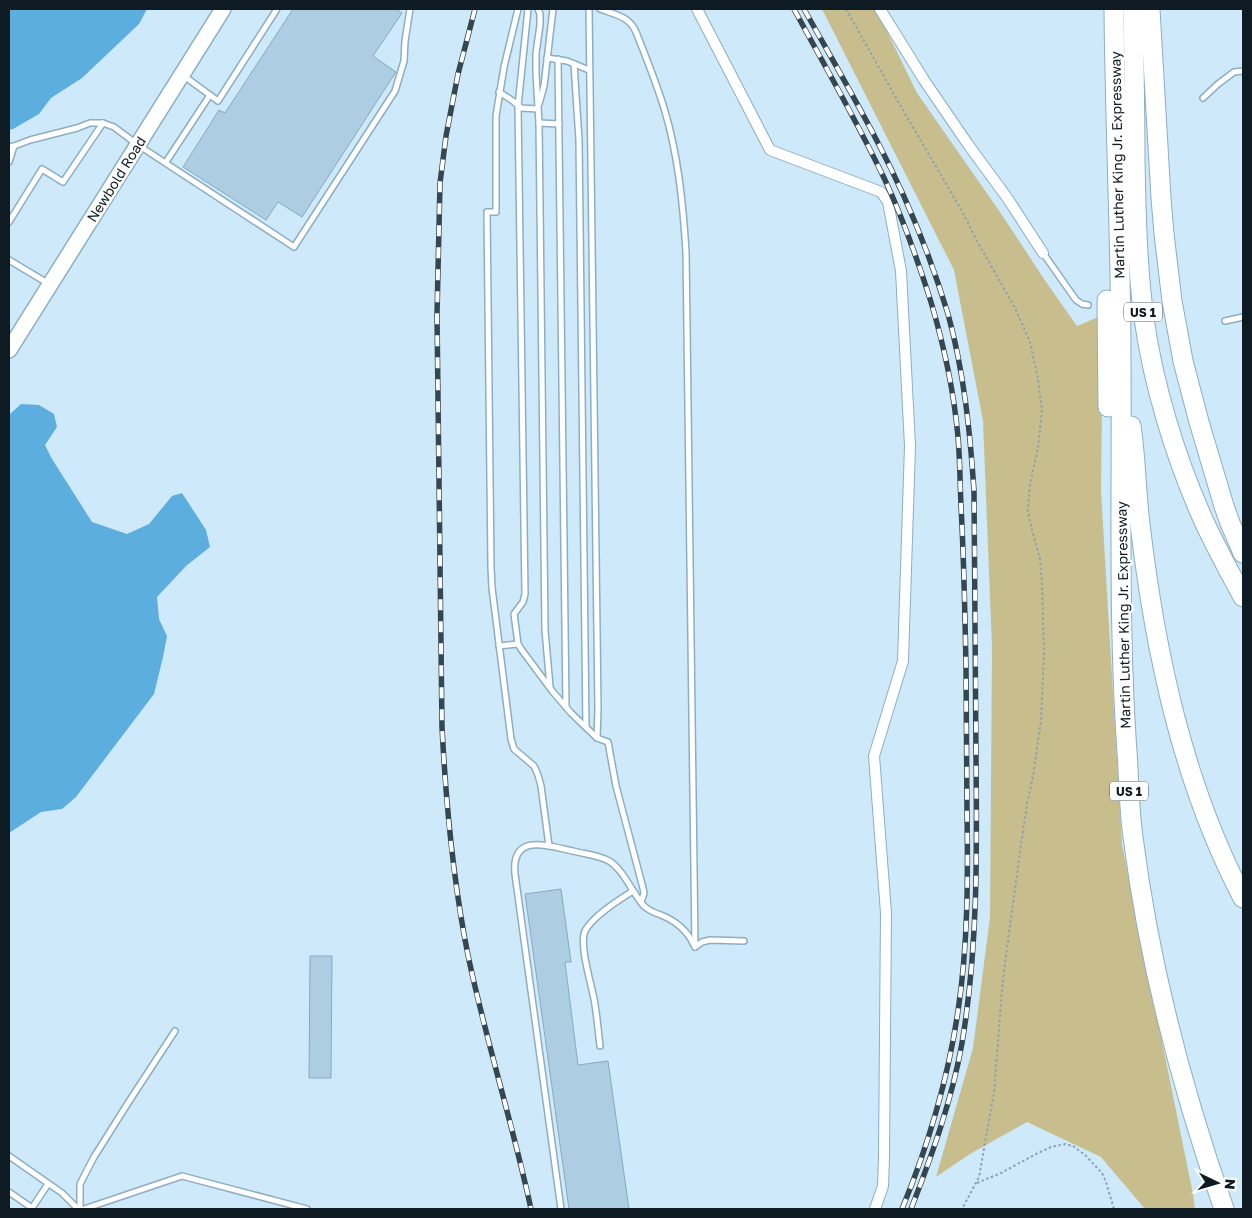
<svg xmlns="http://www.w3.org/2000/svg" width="1252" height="1218" viewBox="0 0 1252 1218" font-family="'Golos Text',sans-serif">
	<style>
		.green { fill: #c8be8d }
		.water { fill: #5baede }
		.building { fill: #accde2; stroke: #88a9bd }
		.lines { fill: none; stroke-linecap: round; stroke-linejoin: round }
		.service-casing { stroke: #8daec2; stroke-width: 8 }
		.minor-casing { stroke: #8daec2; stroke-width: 12 }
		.secondary-casing { stroke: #8daec2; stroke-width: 18 }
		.motorway-casing { stroke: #8daec2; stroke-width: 21 }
		.path { stroke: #8ca2af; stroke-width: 2; stroke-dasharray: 2.5 2.5; stroke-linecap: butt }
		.service { stroke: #fff; stroke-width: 5 }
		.minor { stroke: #fff; stroke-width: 10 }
		.secondary { stroke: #fff; stroke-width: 15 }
		.motorway { stroke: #fff; stroke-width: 19 }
		.rail-casing { stroke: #36464f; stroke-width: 5.5 }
		.rail { stroke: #fff; stroke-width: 4; stroke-dasharray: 11; stroke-linecap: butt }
		.labels { text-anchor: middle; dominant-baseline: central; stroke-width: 5; stroke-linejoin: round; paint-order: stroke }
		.shield { fill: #fff; stroke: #565f64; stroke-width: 1 }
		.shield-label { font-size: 12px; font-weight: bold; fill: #0e1b22 }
		.street-label { font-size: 14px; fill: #0e1b22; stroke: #fff }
	</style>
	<rect width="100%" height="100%" fill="#cee9fa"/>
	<!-- green -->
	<path class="green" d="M822,9H876L917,93L1002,215L1046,282L1077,326L1103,315L1101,491L1122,845L1193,1194L1195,1209H1145L1101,1157L1027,1122L970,1154L936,1177L973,1048L990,917L992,647L983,421L954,270Z"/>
	<!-- water -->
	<g class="water">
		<path d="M9,9H147L139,24L82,78L51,98L39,114L13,129L9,130Z"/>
		<path d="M21,404L39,405L54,414L57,427L45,445L52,459L92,522L127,534L149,524L172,496L182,493L206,530L210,547L186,566L157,597L159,619L167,636L163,657L154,694L76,797L62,809L41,812L9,833V415Z"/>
	</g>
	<!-- building -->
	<g class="building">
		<path d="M293,9H395L402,13L373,56L396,72L302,217L278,202L266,220L183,167L219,110L225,113Z"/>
		<path d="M561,889L571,962H565L578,1065L608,1061L629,1209H569L525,894Z"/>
		<path d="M310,956H332L331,1078H309Z"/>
	</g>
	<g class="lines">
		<defs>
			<g id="service">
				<path d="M518,9L504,67L496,116V212H487L491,567L492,588L511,739L514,749L534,766L538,775L541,786L549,846"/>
				<path d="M528,9L518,106L525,594L523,602L514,614L518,644L521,649L553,692L571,713L597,738L608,742L616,786L643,888L644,893L641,902"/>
				<path d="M538,9L540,14V25L536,53V74L539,123L545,630L550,687"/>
				<path d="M589,9L598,709L597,738"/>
				<path d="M600,9C616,15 629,16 636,32C646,57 656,82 664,108C678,154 683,203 686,252L695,947"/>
				<path d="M547,58L567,61L589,70"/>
				<path d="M558,59L566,707"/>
				<path d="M574,64L579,140L586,727"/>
				<path d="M184,76L218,101L277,9"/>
				<path d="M499,92L513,101L521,108L538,109"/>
				<path d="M1203,98L1218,84L1234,72L1243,71"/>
				<path d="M539,104L544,86L553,9"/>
				<path d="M539,123L559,124"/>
				<path d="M9,147L14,146L30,140L77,128L90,123H103L114,127L138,145L294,247L395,91L404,61L405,41L410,9"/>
				<path d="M9,162L14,146"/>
				<path d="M166,162L210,95"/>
				<path d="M9,222L42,169L63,182L103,123"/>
				<path d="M1043,253L1076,300L1082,304L1088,305"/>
				<path d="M9,260L49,284"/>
				<path d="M1225,321L1243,317"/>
				<path d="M499,646L518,644"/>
				<path d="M695,947L702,942L710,940L744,941"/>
				<path d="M600,1046C598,1030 597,1015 594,999C591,983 579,944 585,931C593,916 619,900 633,891"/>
				<path d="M9,1156L62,1193L78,1209"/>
				<path d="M9,1192L32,1208L48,1184"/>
				<path d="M80,1209V1184L94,1157L128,1103L175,1031"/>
				<path d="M84,1209L182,1176L307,1209"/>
				<path d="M561,1209L515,874C511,832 548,846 573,851C584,854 599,855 609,861C623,869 633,894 644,906C649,911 655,913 661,915C676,921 687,930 694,945"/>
			</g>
			<g id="minor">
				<path d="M697,9L770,150L881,192L888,202L901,271L910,446L903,661L874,756L886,913L884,1157L883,1186L875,1209"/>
				<path d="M880,9L924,80L967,143L1008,199L1043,253"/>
			</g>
			<path id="secondary" d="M9,350L223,9"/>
			<g id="motorway">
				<path d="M1114,9C1115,127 1121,244 1121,362C1122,492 1118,622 1127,752C1129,780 1129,809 1133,837C1149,964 1182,1089 1224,1209"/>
				<path d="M1133,9C1134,59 1135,109 1135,160C1136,213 1137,265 1144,318C1153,384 1175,456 1202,517C1214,544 1229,571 1243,597"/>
				<path d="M1150,9L1161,198L1164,234L1172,301L1183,361L1199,422L1224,506L1230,523L1243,553"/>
				<path d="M1107,300L1108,407"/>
				<path d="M1131,426C1136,459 1136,492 1140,524C1155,652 1183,784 1243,898"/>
			</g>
		</defs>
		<!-- service casing -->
		<use href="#service" class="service-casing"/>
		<!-- minor casing -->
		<use href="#minor" class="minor-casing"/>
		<!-- secondary casing -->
		<use href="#secondary" class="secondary-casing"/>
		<!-- motorway casing -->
		<use href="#motorway" class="motorway-casing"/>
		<!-- path -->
		<g class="path">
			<path d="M846,9L904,112L962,211L977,241L1015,308L1030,342L1038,379L1042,410L1038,448L1030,484L1028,511L1032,530L1040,559L1042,585L1044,654L1041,721L1033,776L1027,804L1020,852L1003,978L994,1092L979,1177L962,1209"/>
			<path d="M977,1183L1001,1173L1036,1154L1051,1147L1065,1144L1073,1146L1085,1155L1102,1173L1106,1182L1114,1209"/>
		</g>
		<!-- service -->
		<use href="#service" class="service"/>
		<!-- minor -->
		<use href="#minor" class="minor"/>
		<!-- secondary -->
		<use href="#secondary" class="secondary"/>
		<!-- motorway -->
		<use href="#motorway" class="motorway"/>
		<defs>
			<g id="rail">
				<path d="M475,9L458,74L446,136L440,183L437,315L442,727C446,805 453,883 469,960C487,1044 513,1125 531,1209"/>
				<path d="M794,9C824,65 857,121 885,180C903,219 918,261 931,302C944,346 954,392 958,437C960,460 960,483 961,506C964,560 965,614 966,668C966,716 967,764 967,812C968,878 968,945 958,1011C948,1079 928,1146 902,1209"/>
				<path d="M804,9C828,52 853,95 876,139C905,194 930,255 948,314C964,372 970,431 974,491C975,579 976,667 976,756C977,852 978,948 962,1043C952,1100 932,1155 911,1209"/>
			</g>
		</defs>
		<!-- rail casing -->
		<use href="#rail" class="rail-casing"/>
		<!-- rail -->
		<use href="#rail" class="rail"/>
	</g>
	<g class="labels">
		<!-- shield labels -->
		<g class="shield">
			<rect x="1124" y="302.5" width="38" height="19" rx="4"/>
			<rect x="1110" y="781.5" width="38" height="19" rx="4"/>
		</g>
		<g class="shield-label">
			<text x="1143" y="312">US 1</text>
			<text x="1129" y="791">US 1</text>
		</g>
		<!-- street labels -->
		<g class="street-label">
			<text transform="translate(1117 165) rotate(-91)">Martin Luther King Jr. Expressway</text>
			<text transform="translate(116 179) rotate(-58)">Newbold Road</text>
			<text transform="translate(1123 615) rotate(-91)">Martin Luther King Jr. Expressway</text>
		</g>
	</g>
	<!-- border -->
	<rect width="1252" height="1218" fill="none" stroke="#0e1b22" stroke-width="20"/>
	<!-- north arrow -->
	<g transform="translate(1217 1183) rotate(95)" stroke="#ffffff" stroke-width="4" paint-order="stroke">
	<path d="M0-4L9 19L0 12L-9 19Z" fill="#0e1b22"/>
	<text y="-8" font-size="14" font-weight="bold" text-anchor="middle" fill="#0e1b22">N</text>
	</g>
</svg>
